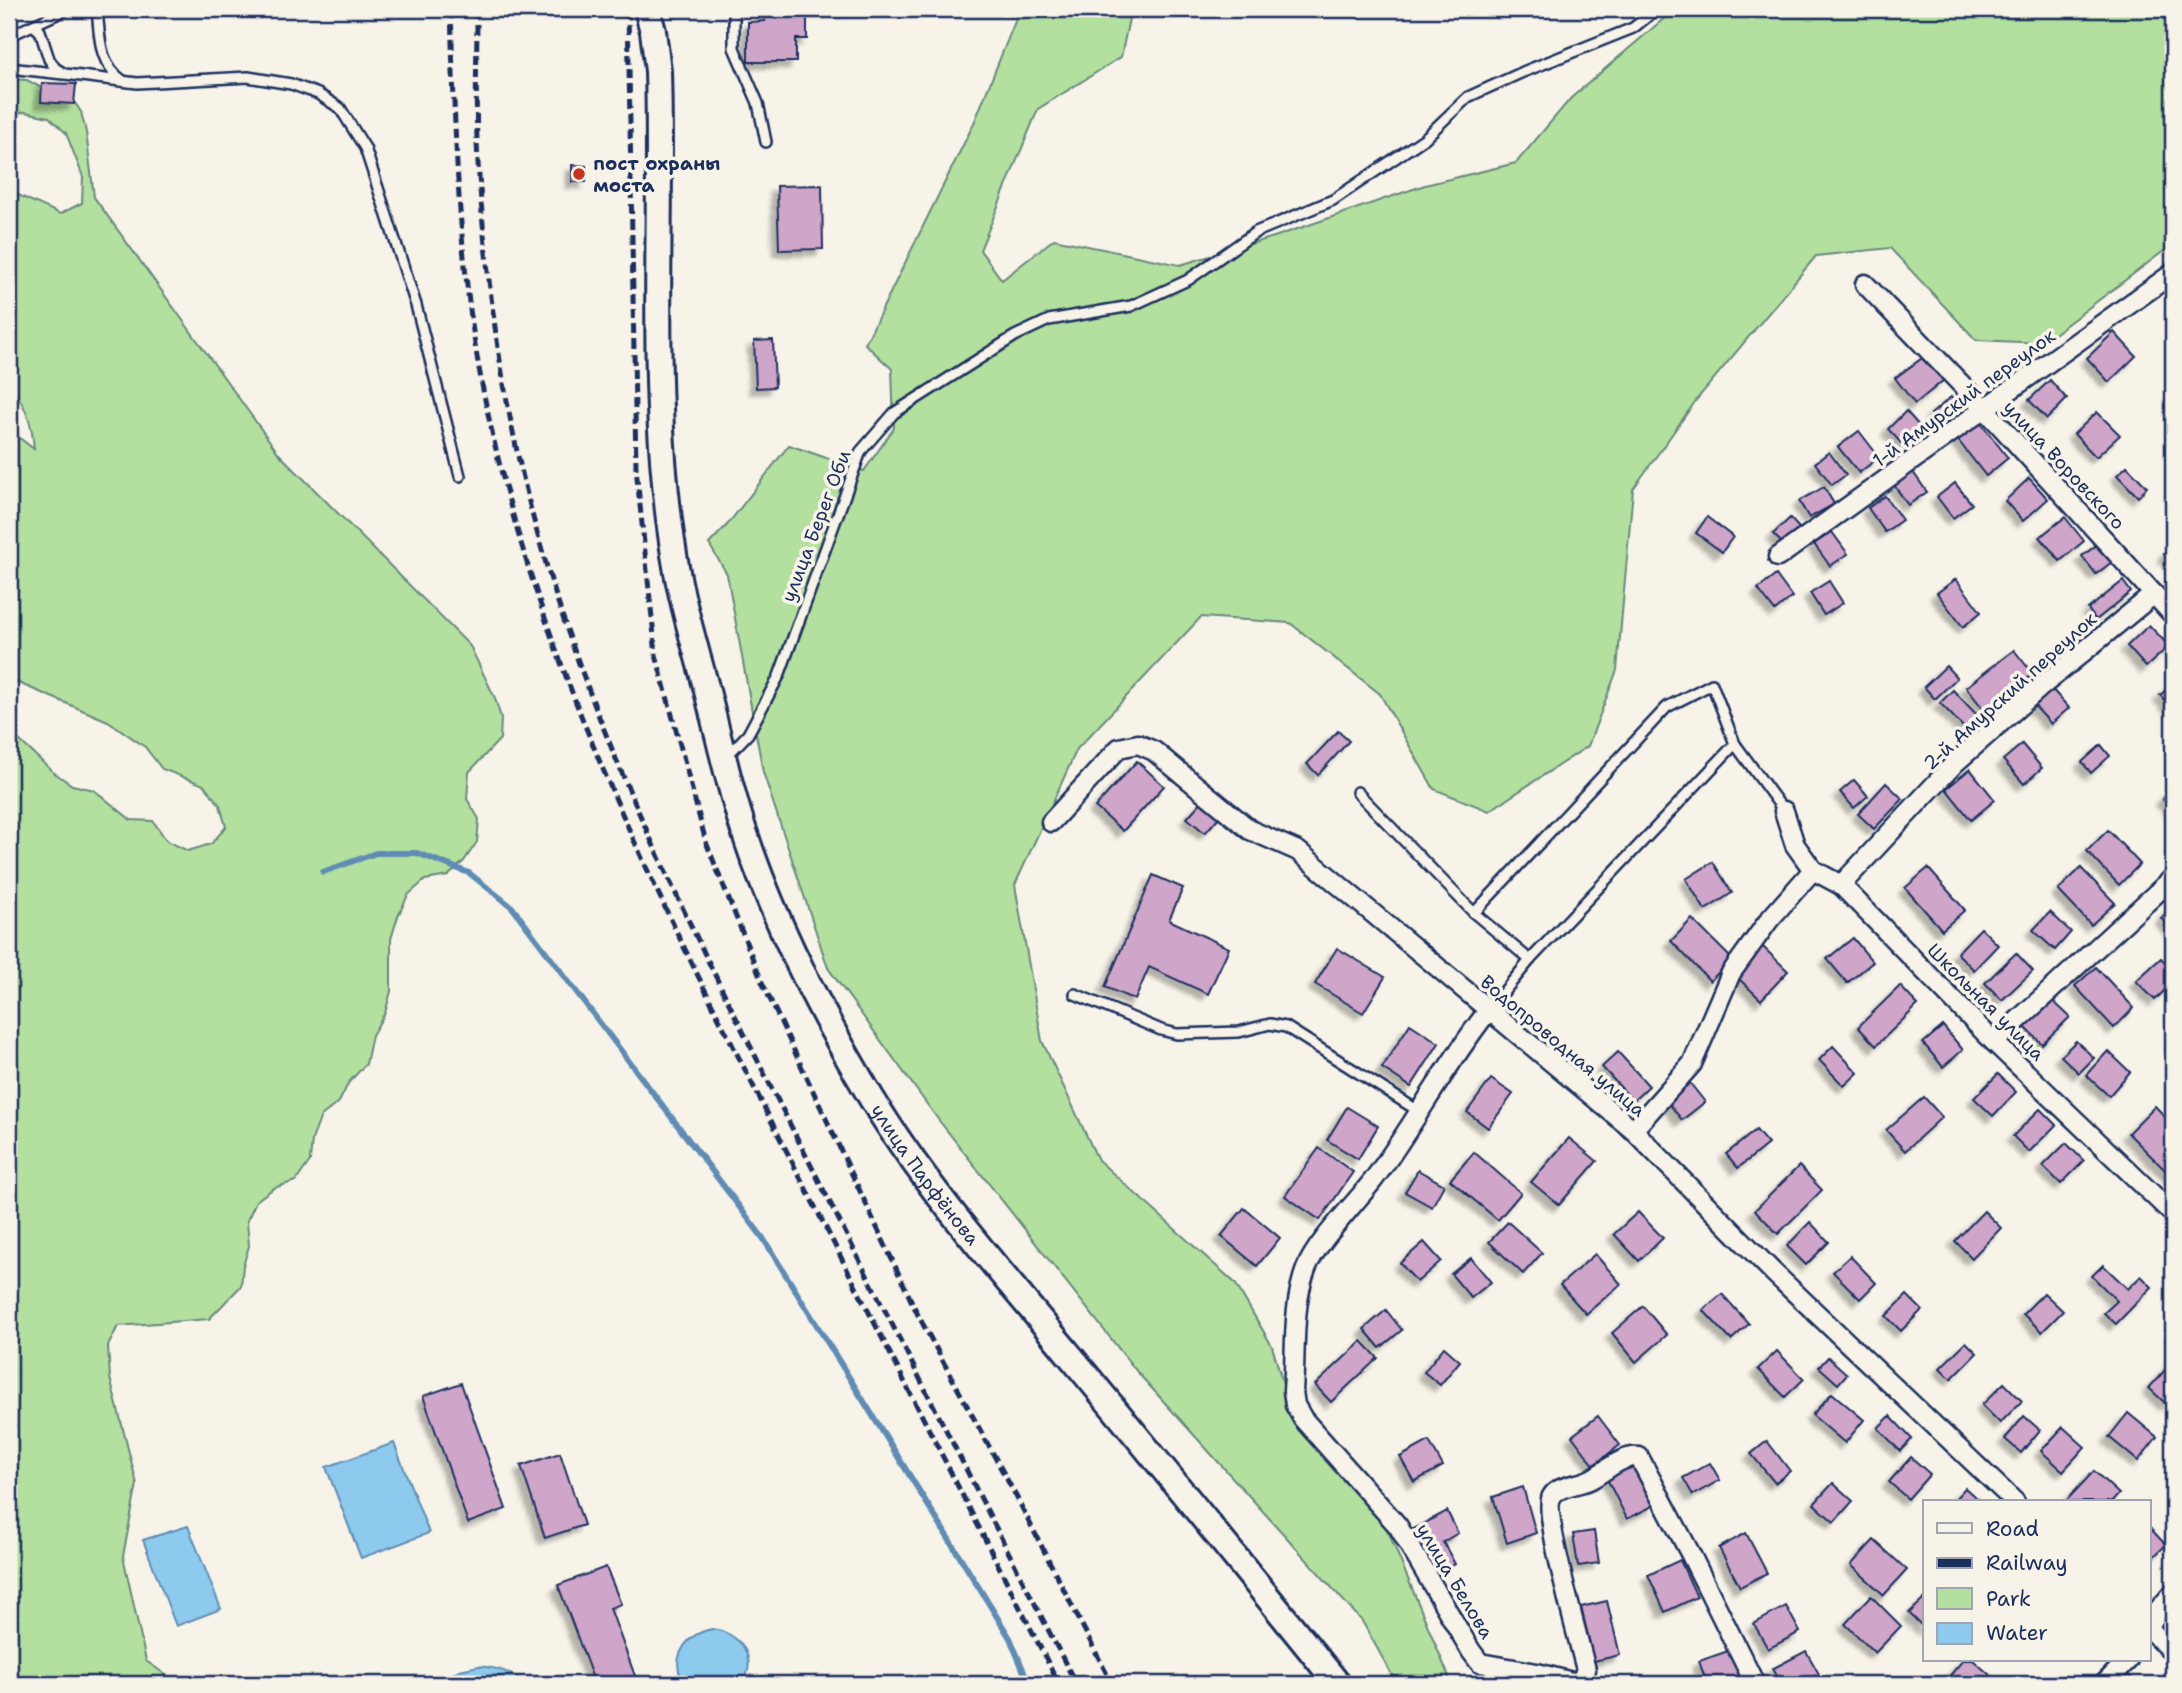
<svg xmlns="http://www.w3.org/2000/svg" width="2182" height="1693" viewBox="0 0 2182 1693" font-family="'Shantell Sans',sans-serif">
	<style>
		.green { fill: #b3e09e; stroke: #67887e; stroke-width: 2 }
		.water { fill: #8dcaed; stroke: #5f8cb4; stroke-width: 2 }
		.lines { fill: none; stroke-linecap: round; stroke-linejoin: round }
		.stream { stroke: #5f8cb4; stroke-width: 6 }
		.building { fill: #d0a5ca; stroke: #1b2f5e; stroke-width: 2; filter: url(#shadow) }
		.service-casing { stroke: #1b2f5e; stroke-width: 14 }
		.minor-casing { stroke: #1b2f5e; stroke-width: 23 }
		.secondary-casing { stroke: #1b2f5e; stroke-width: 30 }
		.service { stroke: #f7f3e8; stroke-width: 9 }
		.minor { stroke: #f7f3e8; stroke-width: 18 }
		.secondary { stroke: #f7f3e8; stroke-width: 24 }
		.rail { stroke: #1b2f5e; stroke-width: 5; stroke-dasharray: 10 5; stroke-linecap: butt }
		.poi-dot { fill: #c8321e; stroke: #f7f3e8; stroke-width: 2.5 }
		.labels { text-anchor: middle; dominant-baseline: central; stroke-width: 7; stroke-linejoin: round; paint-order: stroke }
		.poi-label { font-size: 19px; font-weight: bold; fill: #1b2f5e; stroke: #f7f3e8; text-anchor: start }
		.street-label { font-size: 19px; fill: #1b2f5e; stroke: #f7f3e8 }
	</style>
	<defs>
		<filter id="shadow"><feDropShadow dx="-6" dy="6" stdDeviation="2" flood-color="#0004"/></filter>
	</defs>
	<rect width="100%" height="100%" fill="#f7f3e8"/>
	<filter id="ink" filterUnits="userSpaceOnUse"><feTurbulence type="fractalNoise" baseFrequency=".0143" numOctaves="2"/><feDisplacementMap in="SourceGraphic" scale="14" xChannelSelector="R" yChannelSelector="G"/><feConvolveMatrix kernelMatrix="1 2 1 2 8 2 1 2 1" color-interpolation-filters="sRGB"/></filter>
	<g filter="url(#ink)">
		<!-- green -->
		<g class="green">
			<path d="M1020,9H1131L1121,57L1038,109L980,250L1002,280L1054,239L1180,265L1274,237L1425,185L1516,163L1571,98L1675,9H2173V244L2042,343L1976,340L1890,248L1816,256L1697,399L1633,489L1617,670L1588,746L1489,811L1434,789L1380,694L1290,623L1201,617L1077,749L1015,885L1042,1041L1098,1160L1235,1283L1272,1346L1291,1412L1383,1519L1452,1684H1397L1362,1621L1138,1373L937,1118L828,968L763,772L727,574L709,544L728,524L789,445L864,471L894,428L892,369L865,344L974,123Z"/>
			<path d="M9,79L27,80L47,91L69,94L81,112L86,132L94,197L279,454L470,646L495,698L501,718L500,739L469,772L467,799L479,819L477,842L464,861L448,876L425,880L408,895L398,916L391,939V991L385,1013L372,1035L366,1064L349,1082L339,1102L321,1116L312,1140L310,1161L296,1181L274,1188L256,1201L247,1221L249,1246L243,1266L241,1286L209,1319L118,1326L108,1346L110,1378L137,1484L123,1556L146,1661L179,1684H9V733L17,738L53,772L72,785L94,790L131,820L153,821L167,841L188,851L211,844L226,827L220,805L204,785L162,769L145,747L108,721L9,679V430L34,449C32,420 25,406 9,382V176L18,195L60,214L82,203L83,177L66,133L49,117L25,112L9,114Z"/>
		</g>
		<!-- water -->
		<g class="water">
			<path d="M394,1443L429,1533L361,1558L326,1467Z"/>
			<path d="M188,1526L221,1609L176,1626L143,1540Z"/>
			<path d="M712,1629C740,1633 759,1658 742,1684H685C668,1659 686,1634 712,1629Z"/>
			<path d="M479,1666C496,1668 512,1671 524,1684H438L459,1670Z"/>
		</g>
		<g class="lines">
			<!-- stream -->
			<path class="stream" d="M323,872L376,853H417L469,873L512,907L763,1238L1010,1638L1029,1684"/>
		</g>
		<!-- building -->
		<g class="building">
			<path d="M765,9H849V10L807,11V39H796V62H748V22L765,21Z"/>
			<path d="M42,83L76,84L74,104L41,102Z"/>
			<path d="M572,165L586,166V182H572Z"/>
			<path d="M822,185L823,249L779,250L777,186Z"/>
			<path d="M2114,332L2136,356L2109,382L2087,358Z"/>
			<path d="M773,340L775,387L756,388L754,341Z"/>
			<path d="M1925,356L1944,380L1915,404L1895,378Z"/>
			<path d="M2050,380L2067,399L2047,419L2029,400Z"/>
			<path d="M1951,397L1961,410L1942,426L1931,414Z"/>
			<path d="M1906,411L1921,428L1903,445L1888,429Z"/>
			<path d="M2097,412L2120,435L2096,457L2074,434Z"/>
			<path d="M1977,418L2008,458L1986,476L1954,435Z"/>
			<path d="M1859,431L1879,457L1859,473L1838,447Z"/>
			<path d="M1829,452L1846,475L1832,485L1815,463Z"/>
			<path d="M2127,466L2147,487L2138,497L2117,475Z"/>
			<path d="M1913,472L1927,492L1908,505L1894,485Z"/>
			<path d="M2029,478L2048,499L2023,521L2005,501Z"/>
			<path d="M1955,483L1972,504L1953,518L1937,497Z"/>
			<path d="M1824,487L1834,504L1809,518L1799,501Z"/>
			<path d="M1885,496L1902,520L1885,532L1868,508Z"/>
			<path d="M1707,517L1733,537L1722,552L1696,533Z"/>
			<path d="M2065,517L2084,541L2060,561L2040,537Z"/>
			<path d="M1790,518L1799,528L1783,544L1773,534Z"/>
			<path d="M1832,532L1848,554L1830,566L1814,544Z"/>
			<path d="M2098,544L2112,562L2096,574L2082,556Z"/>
			<path d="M2173,546V564L2164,554Z"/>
			<path d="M1776,575L1792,597L1775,611L1758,589Z"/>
			<path d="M1956,579L1981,612L1963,627L1937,593Z"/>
			<path d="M1829,581L1843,603L1824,615L1810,593Z"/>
			<path d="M2123,581L2131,592L2096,620L2088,609Z"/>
			<path d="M2149,625L2169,646L2146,667L2127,646Z"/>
			<path d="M2014,650L2033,674L1985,711L1966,687Z"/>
			<path d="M1946,666L1957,678L1935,699L1924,687Z"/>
			<path d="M2173,684V710L2160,695Z"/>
			<path d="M2050,687L2069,708L2051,724L2032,703Z"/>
			<path d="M1953,690L1979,717L1966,730L1940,703Z"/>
			<path d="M1338,731L1349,741L1318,775L1307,764Z"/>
			<path d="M2022,744L2042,768L2024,784L2003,760Z"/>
			<path d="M2101,745L2110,756L2091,773L2082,762Z"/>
			<path d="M1137,761L1164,786L1123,831L1095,807Z"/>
			<path d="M1970,769L1995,800L1971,820L1946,789Z"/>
			<path d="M1854,780L1868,796L1854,808L1840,792Z"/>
			<path d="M1886,783L1903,799L1874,829L1858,814Z"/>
			<path d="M2173,788V810L2162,799Z"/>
			<path d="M1202,801L1220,816L1205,833L1187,818Z"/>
			<path d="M2108,830L2140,864L2119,885L2087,851Z"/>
			<path d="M1713,862L1732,893L1705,910L1686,879Z"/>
			<path d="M1928,868L1965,910L1942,930L1905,888Z"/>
			<path d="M2081,868L2115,903L2091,925L2058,890Z"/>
			<path d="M1153,875L1183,888L1169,920L1229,948L1208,994L1149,967L1135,1000L1105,987Z"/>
			<path d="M2173,906V931L2161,918Z"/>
			<path d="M2050,912L2071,932L2055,950L2033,930Z"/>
			<path d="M1692,919L1732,959L1710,981L1671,941Z"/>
			<path d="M1981,928L1998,945L1974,970L1957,953Z"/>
			<path d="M1853,938L1873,962L1847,983L1827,959Z"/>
			<path d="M1762,946L1788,971L1761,1000L1735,975Z"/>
			<path d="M1337,948L1385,977L1363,1013L1315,984Z"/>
			<path d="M2016,953L2033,971L2002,1000L1985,983Z"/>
			<path d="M2161,958L2173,970V982L2155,1000L2136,981Z"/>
			<path d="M2096,967L2134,1008L2114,1028L2075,986Z"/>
			<path d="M1900,986L1918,1005L1876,1046L1858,1027Z"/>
			<path d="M2052,1000L2070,1017L2042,1044L2025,1027Z"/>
			<path d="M1410,1024L1439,1043L1411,1087L1382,1068Z"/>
			<path d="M1943,1026L1963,1050L1943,1067L1923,1043Z"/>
			<path d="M2076,1041L2094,1058L2079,1073L2061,1056Z"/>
			<path d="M1833,1046L1858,1073L1844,1086L1819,1060Z"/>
			<path d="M2108,1051L2130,1072L2109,1096L2086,1075Z"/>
			<path d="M1618,1052L1649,1086L1633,1101L1602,1067Z"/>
			<path d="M1998,1074L2016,1092L1993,1116L1974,1098Z"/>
			<path d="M1491,1079L1513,1094L1488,1128L1467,1112Z"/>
			<path d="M1690,1083L1705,1102L1682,1120L1667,1101Z"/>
			<path d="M1924,1097L1942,1117L1905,1151L1886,1130Z"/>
			<path d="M2155,1106L2173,1125V1178L2128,1133Z"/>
			<path d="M1347,1107L1378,1126L1358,1159L1327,1140Z"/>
			<path d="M2040,1109L2056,1125L2029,1152L2013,1136Z"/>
			<path d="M1756,1130L1768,1144L1738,1168L1726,1154Z"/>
			<path d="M1569,1138L1597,1161L1559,1205L1531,1182Z"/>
			<path d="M2066,1143L2084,1161L2061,1184L2043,1166Z"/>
			<path d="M1319,1148L1353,1172L1320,1220L1285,1196Z"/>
			<path d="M1474,1152L1521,1193L1498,1220L1450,1180Z"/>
			<path d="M1799,1166L1822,1190L1778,1234L1755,1210Z"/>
			<path d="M1418,1170L1444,1185L1432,1207L1405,1192Z"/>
			<path d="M1244,1208L1280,1238L1257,1266L1221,1236Z"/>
			<path d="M1984,1211L2001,1228L1972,1258L1955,1241Z"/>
			<path d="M1638,1212L1663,1238L1639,1261L1614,1234Z"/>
			<path d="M1508,1222L1542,1253L1523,1274L1489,1242Z"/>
			<path d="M1810,1222L1829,1242L1806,1265L1787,1246Z"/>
			<path d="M1424,1242L1441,1261L1417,1282L1400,1263Z"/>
			<path d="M1595,1254L1621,1284L1586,1314L1560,1285Z"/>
			<path d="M1850,1256L1876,1283L1860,1299L1833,1272Z"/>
			<path d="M1471,1258L1491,1282L1471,1298L1451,1274Z"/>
			<path d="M2103,1265L2128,1289L2141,1276L2152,1287L2116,1324L2104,1313L2117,1301L2092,1276Z"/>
			<path d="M2044,1293L2063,1311L2042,1332L2023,1314Z"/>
			<path d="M1722,1294L1749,1324L1731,1340L1703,1310Z"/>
			<path d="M1907,1295L1922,1310L1901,1331L1886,1316Z"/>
			<path d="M1643,1306L1667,1335L1636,1362L1612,1333Z"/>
			<path d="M1386,1310L1402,1330L1380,1348L1364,1329Z"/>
			<path d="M1362,1341L1378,1358L1331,1402L1315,1385Z"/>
			<path d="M1966,1342L1977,1353L1951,1379L1940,1368Z"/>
			<path d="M1444,1347L1460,1361L1440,1385L1424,1372Z"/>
			<path d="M1777,1351L1804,1379L1785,1397L1758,1369Z"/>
			<path d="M1828,1357L1847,1374L1838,1384L1819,1367Z"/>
			<path d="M2172,1362L2173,1396L2166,1404L2149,1388Z"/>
			<path d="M461,1383L506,1509L468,1523L423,1396Z"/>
			<path d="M2004,1383L2022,1401L2000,1423L1982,1405Z"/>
			<path d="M1832,1393L1864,1420L1845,1443L1812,1415Z"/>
			<path d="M2128,1413L2157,1437L2138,1461L2109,1437Z"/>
			<path d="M1598,1416L1620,1445L1594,1465L1572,1436Z"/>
			<path d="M1890,1416L1912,1439L1900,1451L1878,1428Z"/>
			<path d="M2024,1416L2040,1430L2021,1453L2005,1439Z"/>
			<path d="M2063,1427L2085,1447L2063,1471L2041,1451Z"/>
			<path d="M1429,1441L1443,1466L1414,1482L1400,1457Z"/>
			<path d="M1767,1441L1790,1471L1775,1483L1751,1454Z"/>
			<path d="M560,1453L584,1525L545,1538L521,1466Z"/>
			<path d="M1911,1457L1930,1474L1908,1499L1889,1482Z"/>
			<path d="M1710,1463L1720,1480L1693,1495L1683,1478Z"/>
			<path d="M1634,1465L1655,1505L1627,1519L1607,1479Z"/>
			<path d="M2094,1471L2119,1494L2112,1502H2065Z"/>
			<path d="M1833,1483L1853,1501L1834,1522L1814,1504Z"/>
			<path d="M1523,1487L1536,1533L1507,1543L1493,1497Z"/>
			<path d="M1965,1488L1981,1502H1952Z"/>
			<path d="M1447,1511L1458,1533L1443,1542L1455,1564L1437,1574L1412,1530Z"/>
			<path d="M2149,1527L2166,1545L2149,1561Z"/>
			<path d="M1594,1531L1599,1563L1578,1566L1573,1534Z"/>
			<path d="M1746,1533L1767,1573L1740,1587L1719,1548Z"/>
			<path d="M1874,1540L1907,1570L1884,1595L1851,1565Z"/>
			<path d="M1680,1560L1697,1597L1665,1612L1648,1575Z"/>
			<path d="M606,1567L621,1604L610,1608L638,1684H595L558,1585Z"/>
			<path d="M1871,1596L1901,1626L1875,1653L1845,1624Z"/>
			<path d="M1925,1598V1629L1909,1613Z"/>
			<path d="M1607,1601L1620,1655L1594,1661L1581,1607Z"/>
			<path d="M1786,1606L1800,1632L1768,1649L1754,1624Z"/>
			<path d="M1731,1650L1740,1675L1707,1684L1699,1661Z"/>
			<path d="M1806,1651L1819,1674L1800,1684H1781L1772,1669Z"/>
			<path d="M1963,1660H1973L1990,1675L1982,1684H1953L1947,1679Z"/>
			<path d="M1508,1675L1527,1676V1684H1508Z"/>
			<path d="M2128,1675L2138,1684H2119Z"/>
		</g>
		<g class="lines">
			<defs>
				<g id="service">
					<path d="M97,9C100,37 98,63 123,81"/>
					<path d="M734,9V48L758,103L766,142"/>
					<path d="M34,26L40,31L49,59L55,68L65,74L137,83L248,77L291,84L318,94L340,108L365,148L416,305L460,476"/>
					<path d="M9,36L68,9"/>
					<path d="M9,68L63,74"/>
					<path d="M725,758L748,734L779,676L861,451L894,413L1015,336L1049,320L1131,306L1188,280L1256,232L1333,200L1425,138L1468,97L1523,72L1633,28L1657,9"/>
					<path d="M1357,792L1474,913L1530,960"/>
					<path d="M1474,913L1667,707L1712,684L1735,744"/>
					<path d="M1075,994L1161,1030L1177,1034L1239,1032L1270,1024L1286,1027L1420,1112"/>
					<path d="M1488,1011L1530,960L1735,744L1784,811"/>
				</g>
				<g id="minor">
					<path d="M1865,284L1985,409L2173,615"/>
					<path d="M1778,557L2173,273"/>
					<path d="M1784,811L1795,845L1813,870L1841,885L1994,1042L2173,1214"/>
					<path d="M1051,822L1119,748L1138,744L1154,751L1250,830L1298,851L1633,1130L1773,1272L2015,1502"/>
					<path d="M1841,885L1954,764L2043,685L2154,594"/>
					<path d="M1488,1011C1446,1064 1414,1125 1374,1179C1356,1203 1315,1244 1306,1269C1292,1305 1296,1352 1293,1391L1295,1405L1303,1419L1398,1526L1471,1651L1480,1663L1537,1673L1572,1682L1581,1681L1586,1670C1580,1645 1542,1511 1552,1496C1558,1485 1581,1485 1591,1479C1606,1471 1622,1455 1639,1457L1690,1553L1755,1684"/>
					<path d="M1994,1042L2173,878"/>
					<path d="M1633,1130L1692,1064L1731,973L1769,920L1813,870"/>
					<path d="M2149,1627L2159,1609L2173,1593"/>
					<path d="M2149,1629L2173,1652"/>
					<path d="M2104,1684L2128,1660"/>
				</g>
				<g id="secondary">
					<path id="s1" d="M647,9L653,31L658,71C663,238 647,407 677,572C684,611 696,649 706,687C718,734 728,782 743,828C774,923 821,1014 872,1099C926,1188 1001,1272 1067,1352C1159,1462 1248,1573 1338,1684"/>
				</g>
			</defs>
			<!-- service casing -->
			<use href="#service" class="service-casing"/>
			<!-- minor casing -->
			<use href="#minor" class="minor-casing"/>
			<!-- secondary casing -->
			<use href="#secondary" class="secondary-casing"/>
			<!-- service -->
			<use href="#service" class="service"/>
			<!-- minor -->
			<use href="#minor" class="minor"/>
			<!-- secondary -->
			<use href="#secondary" class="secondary"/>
			<!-- rail -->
			<g class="rail">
				<path d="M451,9C455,144 459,281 488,414C543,673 663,910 783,1144C875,1324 967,1504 1059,1684"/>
				<path d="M477,9C477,60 475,112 478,163C486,274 500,386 527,494C583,720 691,929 796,1136C889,1318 982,1501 1076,1684"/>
				<path d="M628,9L636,468L656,655L706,842L762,982L918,1315L1017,1498L1112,1684"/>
			</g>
		</g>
	</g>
	<!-- markers -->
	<circle class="poi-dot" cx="579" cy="174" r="7"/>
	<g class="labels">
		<!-- poi labels -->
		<g class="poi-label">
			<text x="593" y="163">пост охраны<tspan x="593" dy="22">моста</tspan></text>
		</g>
		<!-- street labels -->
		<g class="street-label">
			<text transform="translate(1964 398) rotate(-36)">1-й Амурский переулок</text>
			<text transform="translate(2064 465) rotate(47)">улица Воровского</text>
			<text transform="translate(816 526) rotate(-69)">улица Берег Оби</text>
			<text transform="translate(2010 691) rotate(-42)">2-й Амурский переулок</text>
			<text transform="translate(1986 1002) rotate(45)">Школьная улица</text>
			<text transform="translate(1563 1046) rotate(40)">Водопроводная улица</text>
			<text stroke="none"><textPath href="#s1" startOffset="1223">улица Парфёнова</textPath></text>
			<text transform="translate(1455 1581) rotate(59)">улица Белова</text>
		</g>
	</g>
	<!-- margin -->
	<rect width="2182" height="1693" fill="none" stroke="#f7f3e8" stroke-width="35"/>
	<rect x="18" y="18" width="2147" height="1658" fill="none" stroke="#1b2f5e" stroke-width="2.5" filter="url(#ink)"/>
	<!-- legend -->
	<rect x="1923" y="1500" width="228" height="161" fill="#f7f3e8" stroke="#9fa5b1" stroke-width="2"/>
	<rect x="1937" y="1523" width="35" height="10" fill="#f7f3e8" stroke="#9fa5b1" stroke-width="2"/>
	<text x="1986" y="1536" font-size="21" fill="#1b2f5e">Road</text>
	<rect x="1937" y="1558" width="35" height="10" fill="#1b2f5e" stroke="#9fa5b1" stroke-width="2"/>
	<text x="1986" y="1570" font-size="21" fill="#1b2f5e">Railway</text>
	<rect x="1937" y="1588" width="35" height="21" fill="#b3e09e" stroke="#9fa5b1" stroke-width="2"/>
	<text x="1986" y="1606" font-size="21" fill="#1b2f5e">Park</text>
	<rect x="1937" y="1623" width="35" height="21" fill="#8dcaed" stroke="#9fa5b1" stroke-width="2"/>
	<text x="1986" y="1640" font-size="21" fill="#1b2f5e">Water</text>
</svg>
